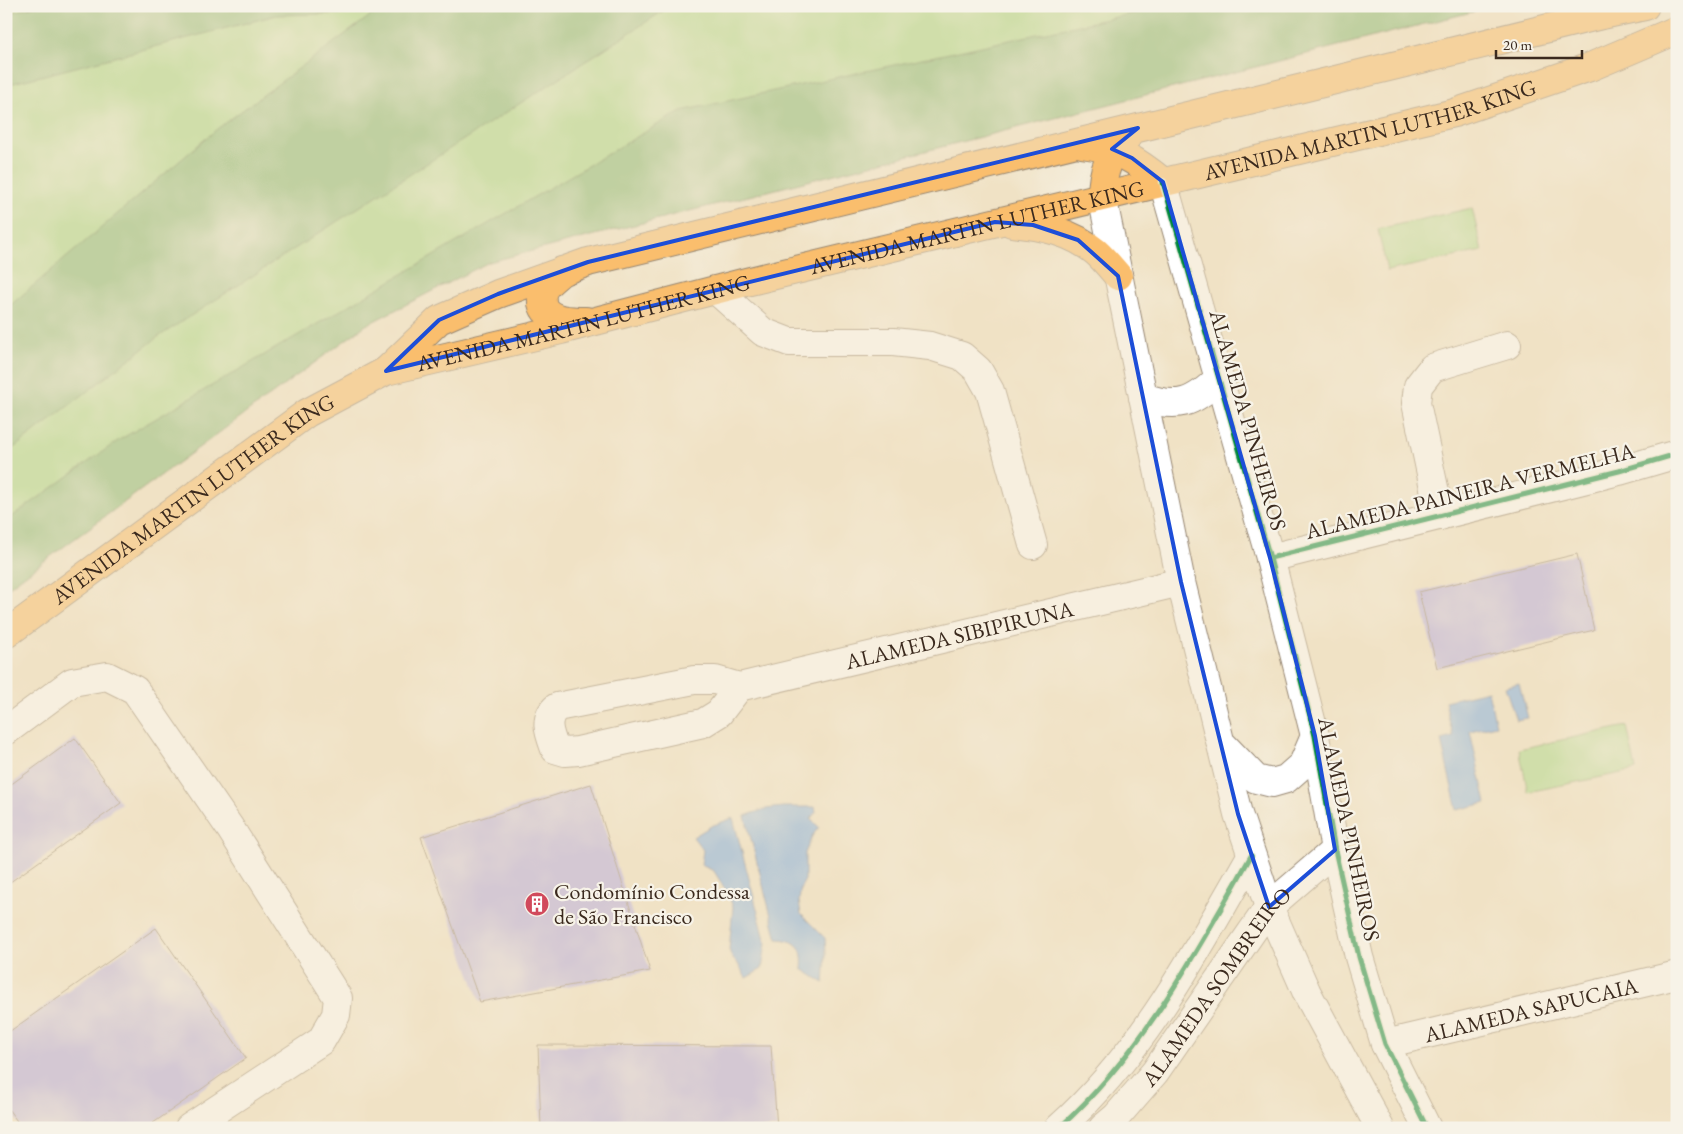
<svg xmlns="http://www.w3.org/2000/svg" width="1683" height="1134" viewBox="0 0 1683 1134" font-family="'EB Garamond',serif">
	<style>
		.green { fill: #a9da89; stroke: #728254 }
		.forest { fill: #86ba75; stroke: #60724a }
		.water { fill: #78aae4; stroke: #5a6a81 }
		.building { fill: #b1a8e4 }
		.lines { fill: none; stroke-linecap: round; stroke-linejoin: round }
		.minor-casing { stroke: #968672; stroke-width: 30 }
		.major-casing { stroke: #968672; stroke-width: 30 }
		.minor { stroke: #fff; stroke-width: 28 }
		.major { stroke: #fabe6d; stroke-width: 28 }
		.cycleway-casing { stroke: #f7f3e8; stroke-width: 8 }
		.cycleway { stroke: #00873e; stroke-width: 5 }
		.marked { fill: none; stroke: #1d4ed8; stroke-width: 4; stroke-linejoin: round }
		.labels { text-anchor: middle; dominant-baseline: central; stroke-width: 4.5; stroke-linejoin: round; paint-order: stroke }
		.street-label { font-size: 22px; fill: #3b2a1e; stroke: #f7f3e8 }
		.poi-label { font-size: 22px; fill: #3b2a1e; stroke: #f7f3e8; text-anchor: start }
	</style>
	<rect width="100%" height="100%" fill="#f7f3e8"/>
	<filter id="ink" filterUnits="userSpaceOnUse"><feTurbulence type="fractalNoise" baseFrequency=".02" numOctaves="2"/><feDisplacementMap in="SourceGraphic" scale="10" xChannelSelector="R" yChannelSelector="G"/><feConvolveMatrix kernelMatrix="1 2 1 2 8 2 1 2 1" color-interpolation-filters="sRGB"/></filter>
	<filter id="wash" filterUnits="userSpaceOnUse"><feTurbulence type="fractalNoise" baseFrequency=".0096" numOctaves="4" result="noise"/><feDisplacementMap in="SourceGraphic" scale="20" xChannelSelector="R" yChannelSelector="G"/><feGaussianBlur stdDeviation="1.12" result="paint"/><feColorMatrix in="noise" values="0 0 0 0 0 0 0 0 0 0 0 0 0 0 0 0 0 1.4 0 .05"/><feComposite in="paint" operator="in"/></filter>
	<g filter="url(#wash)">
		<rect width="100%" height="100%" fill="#f0e2c5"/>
		<!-- green -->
		<g class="green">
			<path d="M6,6H1495L489,262L366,325L6,589Z"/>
			<path d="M1472,208L1482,251L1387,271L1378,229Z"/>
			<path d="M1627,726L1636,770L1528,792L1519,749Z"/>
		</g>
		<!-- forest -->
		<g class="forest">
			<path d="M35,6H671L158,337L6,454V309L217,129L374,13L277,15L6,85V14Z"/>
			<path d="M1167,6H1495L489,262L366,325L6,589V521L119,440L681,111Z"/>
		</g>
		<!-- water -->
		<g class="water">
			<path d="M1519,683L1528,718L1516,720L1505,687Z"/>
			<path d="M1488,691L1496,725L1470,731L1486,803L1457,810L1441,740L1453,737L1445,701Z"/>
			<path d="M783,807H815L816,812L810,819L819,827L812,836L805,853V880L801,887L799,901L801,914L825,938L826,954L824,983L802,969C804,949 799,940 777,939L745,816L765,809Z"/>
			<path d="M733,818L766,943L762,969L746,978L738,964L733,959L729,950L733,907L728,894L714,871L701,865L703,850L693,837L711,826Z"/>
		</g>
		<g id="blocks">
			<!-- building -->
			<g class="building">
				<path d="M1577,554L1594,630L1437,668L1419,592Z"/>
				<path d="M75,738L121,803L6,885V788Z"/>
				<path d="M591,784L650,971L480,1002L421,837Z"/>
				<path d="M156,928L246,1058L146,1128H22L6,1106V1034Z"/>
				<path d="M538,1045L771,1046L777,1128H541Z"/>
			</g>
		</g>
	</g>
	<g filter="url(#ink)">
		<use href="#blocks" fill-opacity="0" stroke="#968672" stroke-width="1"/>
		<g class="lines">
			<defs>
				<g id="minor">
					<path d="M1163,182L1270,558L1315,736L1335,850L1359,957L1385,1044L1427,1128"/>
					<path d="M1102,196L1181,582L1238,814L1269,907L1307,993L1380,1128"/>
					<path d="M716,290L763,332L789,342H893L930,346L962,356L978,370L990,391L1033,545"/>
					<path d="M1143,397C1177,409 1193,404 1219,378"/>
					<path d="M1440,516L1416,403L1418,386L1432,368L1507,345"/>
					<path d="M1270,558L1619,471L1677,454"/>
					<path id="s1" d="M739,687L719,713L703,723L578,751L565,752L555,749C549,733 543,719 557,707L694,680H715L739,687L1181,582"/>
					<path d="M6,731L72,682L107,676L135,690L230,828L338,998L336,1015L321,1041L189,1128"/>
					<path d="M1224,746L1256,779L1272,783L1286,779L1303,764L1315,736"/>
					<path id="s2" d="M1385,1044L1677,975"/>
					<path d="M1059,1128C1143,1053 1196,952 1251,856"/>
					<path id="s3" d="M1103,1128L1116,1117L1155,1072L1269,907L1335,850"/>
				</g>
				<g id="major">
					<path d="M1082,144C1117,148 1136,160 1163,182"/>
					<path d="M1102,196C1102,174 1109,151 1127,137"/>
					<path d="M1012,223C1043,226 1072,232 1096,252C1104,259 1111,268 1118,276"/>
					<path d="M562,271C556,277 546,283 543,291C541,294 542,299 542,303C546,321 571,321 586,321"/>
					<path d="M387,370L439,320L498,294L588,262L1602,15L1645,6"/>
					<path id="s4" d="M6,634L307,413L386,371L561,330L746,282L1454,113L1590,67L1677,30"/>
				</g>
			</defs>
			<!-- minor casing -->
			<use href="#minor" class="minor-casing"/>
			<!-- major casing -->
			<use href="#major" class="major-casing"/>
			<!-- minor -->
			<use href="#minor" class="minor"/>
			<!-- major -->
			<use href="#major" class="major"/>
			<defs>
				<g id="cycleway">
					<path d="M1163,182L1270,558L1315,736L1335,850L1359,957L1385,1044L1427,1128"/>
					<path d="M1270,558L1619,471L1677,454"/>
					<path d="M1059,1128C1143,1053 1196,952 1251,856"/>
				</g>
			</defs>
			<!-- cycleway casing -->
			<use href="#cycleway" class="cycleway-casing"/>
			<!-- cycleway -->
			<use href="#cycleway" class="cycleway"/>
		</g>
	</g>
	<!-- marked area -->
	<path d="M0 0H1683V1134H0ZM1138,128L1112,149L1132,158L1163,182L1270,558L1315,736L1335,850L1269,907L1238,814L1181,582L1118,276L1078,240L1033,225L995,222L386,371L439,320L498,294L588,262Z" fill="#f0e2c5" fill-opacity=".55" fill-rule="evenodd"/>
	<path class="marked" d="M1138,128L1112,149L1132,158L1163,182L1270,558L1315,736L1335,850L1269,907L1238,814L1181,582L1118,276L1078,240L1033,225L995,222L386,371L439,320L498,294L588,262Z"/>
	<!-- icons -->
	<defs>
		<symbol id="building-disc" viewBox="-11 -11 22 22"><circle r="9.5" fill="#d1495b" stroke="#f7f3e8"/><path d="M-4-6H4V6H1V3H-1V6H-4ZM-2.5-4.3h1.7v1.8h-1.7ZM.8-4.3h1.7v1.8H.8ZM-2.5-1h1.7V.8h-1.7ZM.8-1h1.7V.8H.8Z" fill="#fff"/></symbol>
	</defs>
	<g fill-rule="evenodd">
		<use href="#building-disc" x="523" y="890" width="28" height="28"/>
	</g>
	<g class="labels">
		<!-- street labels -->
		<g class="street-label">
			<text stroke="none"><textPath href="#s4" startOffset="1476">AVENIDA MARTIN LUTHER KING</textPath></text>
			<text stroke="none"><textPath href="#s4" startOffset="1071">AVENIDA MARTIN LUTHER KING</textPath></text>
			<text stroke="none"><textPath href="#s4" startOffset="666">AVENIDA MARTIN LUTHER KING</textPath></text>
			<text transform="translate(1248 420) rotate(74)">ALAMEDA PINHEIROS</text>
			<text transform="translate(1470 491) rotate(-14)">ALAMEDA PAINEIRA VERMELHA</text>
			<text stroke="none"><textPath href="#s4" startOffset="231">AVENIDA MARTIN LUTHER KING</textPath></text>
			<text stroke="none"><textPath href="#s1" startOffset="661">ALAMEDA SIBIPIRUNA</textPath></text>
			<text transform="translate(1349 829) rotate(78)">ALAMEDA PINHEIROS</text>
			<text stroke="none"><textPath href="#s3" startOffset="182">ALAMEDA SOMBREIRO</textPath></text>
			<text stroke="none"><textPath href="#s2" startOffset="150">ALAMEDA SAPUCAIA</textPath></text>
		</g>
		<!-- poi labels -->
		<g class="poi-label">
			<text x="554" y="891">Condomínio Condessa<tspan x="554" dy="25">de São Francisco</tspan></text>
		</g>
	</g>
	<!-- margin -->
	<rect width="1683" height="1134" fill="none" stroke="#f7f3e8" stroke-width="25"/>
	<!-- scale -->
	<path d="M1496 50v8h86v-8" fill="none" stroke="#3b2a1e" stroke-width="2.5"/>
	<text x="1503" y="50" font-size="15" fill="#3b2a1e" stroke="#f7f3e8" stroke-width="4" paint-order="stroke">20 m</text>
</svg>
